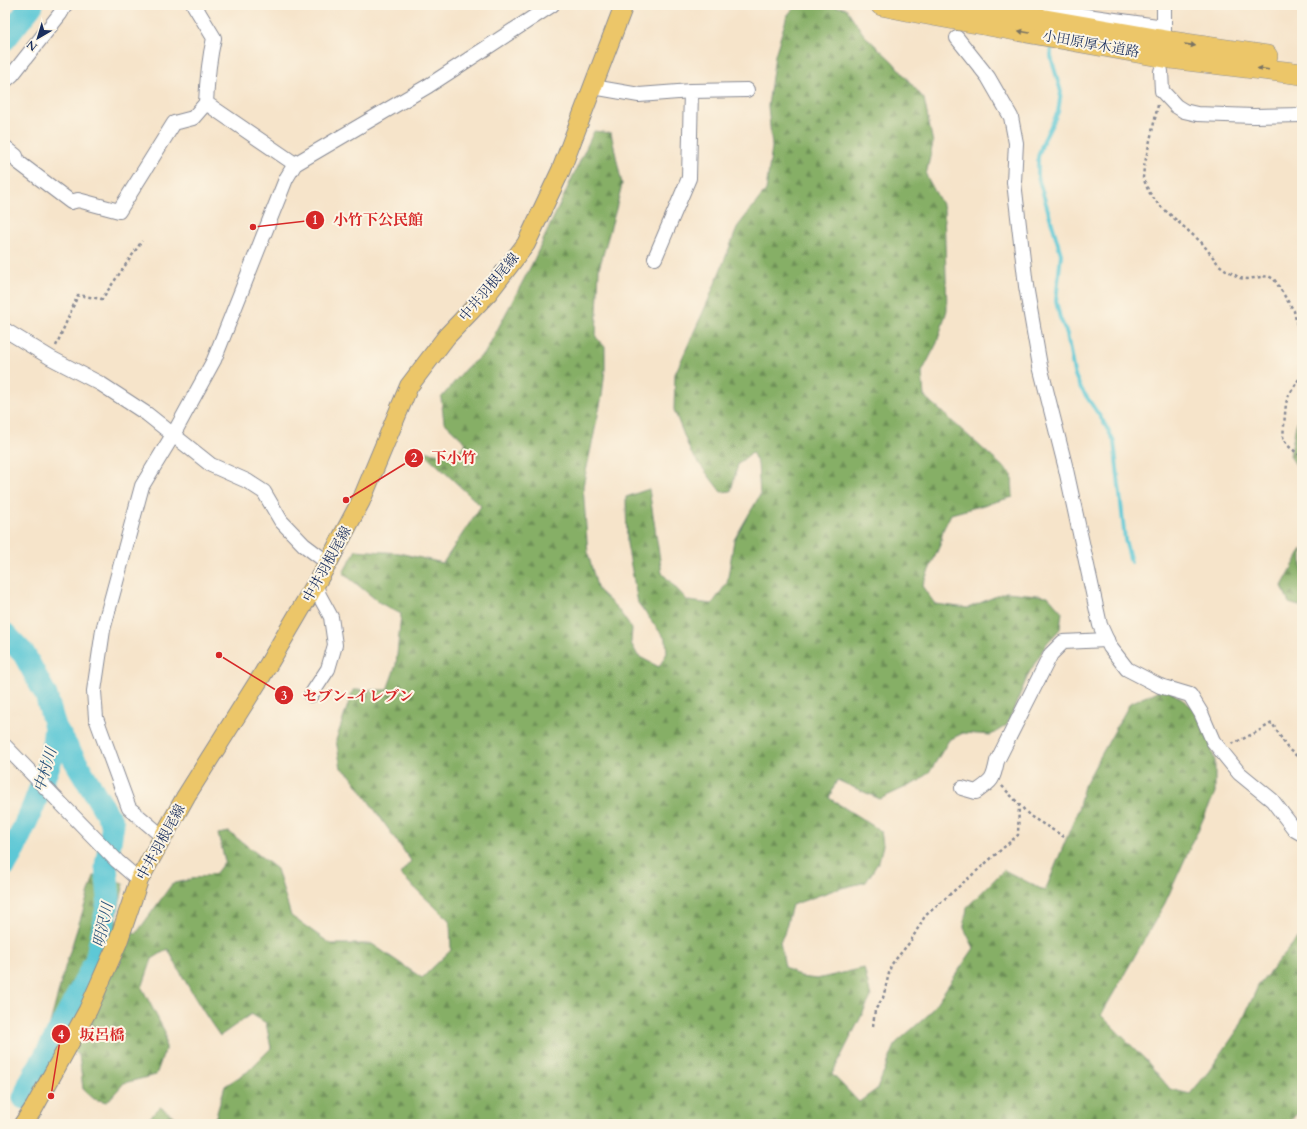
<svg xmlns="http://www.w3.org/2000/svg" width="1307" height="1129" viewBox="0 0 1307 1129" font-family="Cardo,'Noto Serif JP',serif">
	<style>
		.forest { fill: url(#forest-firs); stroke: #506f62 }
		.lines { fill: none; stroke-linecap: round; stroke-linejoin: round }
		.stream { stroke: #5dc8d6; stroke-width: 4 }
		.river { stroke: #5dc8d6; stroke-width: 23 }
		.minor-casing { stroke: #888a94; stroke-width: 16 }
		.major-casing { stroke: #888a94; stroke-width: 20 }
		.highway-casing { stroke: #888a94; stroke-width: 22 }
		.path { stroke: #888a94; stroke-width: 2.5; stroke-dasharray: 3 3; stroke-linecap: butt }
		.minor { stroke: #fff; stroke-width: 14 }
		.major { stroke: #ecc669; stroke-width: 18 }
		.highway { stroke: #ecc669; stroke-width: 21 }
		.oneway { fill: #797363 }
		.labels { text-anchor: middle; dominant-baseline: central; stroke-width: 4; stroke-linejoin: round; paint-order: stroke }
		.street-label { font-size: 14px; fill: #1b2f5e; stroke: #fcf5e5 }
		.water-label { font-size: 15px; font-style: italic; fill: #2c557c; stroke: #fcf5e5 }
		.leader { fill: none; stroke: #d62828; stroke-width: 1.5 }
		.callout-dot { fill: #d62828; stroke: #fcf5e5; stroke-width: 1.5 }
		.mark-label { font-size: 12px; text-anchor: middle; font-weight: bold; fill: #fff }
		.callout-label { font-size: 15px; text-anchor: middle; font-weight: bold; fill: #d62828; stroke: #fcf5e5; stroke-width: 4; stroke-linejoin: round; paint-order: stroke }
	</style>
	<defs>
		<pattern id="forest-firs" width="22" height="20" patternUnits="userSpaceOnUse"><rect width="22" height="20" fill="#86af66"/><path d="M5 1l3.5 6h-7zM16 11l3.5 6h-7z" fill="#6d8f57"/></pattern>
	</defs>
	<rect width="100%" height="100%" fill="#fcf5e5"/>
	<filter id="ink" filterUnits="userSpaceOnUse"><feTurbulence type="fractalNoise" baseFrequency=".025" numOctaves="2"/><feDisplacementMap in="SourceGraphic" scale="8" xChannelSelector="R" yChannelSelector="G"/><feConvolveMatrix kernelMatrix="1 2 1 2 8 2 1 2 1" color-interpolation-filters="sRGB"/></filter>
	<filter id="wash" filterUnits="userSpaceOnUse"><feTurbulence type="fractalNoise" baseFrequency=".012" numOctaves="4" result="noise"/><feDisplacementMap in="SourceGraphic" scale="16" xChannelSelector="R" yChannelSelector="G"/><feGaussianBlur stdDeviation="0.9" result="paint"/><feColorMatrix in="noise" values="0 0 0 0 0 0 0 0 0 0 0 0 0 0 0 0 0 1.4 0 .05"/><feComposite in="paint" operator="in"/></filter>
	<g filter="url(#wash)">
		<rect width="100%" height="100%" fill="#f6e4ca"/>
		<!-- forest -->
		<g class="forest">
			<path d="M796,5H823L846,8L864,35L892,61L924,99L933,143L926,175L944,208L947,310L937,343L922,372L924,396L1012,475L1013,497L951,514L943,530L940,545L922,586L935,604L968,608L1006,592L1048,596L1062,612L1060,629L1047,643L1029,673L1007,725L991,735L963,733L949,740L931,770L919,781L880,799L837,780L829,798L881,831L883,845L879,861L866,882L834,890L792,905L784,934L780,942L785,967L800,977L817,979L864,968L871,997L832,1074L859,1102L877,1089L896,1043L928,1015L974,948L964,928L967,907L1004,870L1045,891L1078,810L1084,786L1130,703L1166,688L1201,713L1215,761V793L1165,903L1101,1015L1145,1059L1170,1089L1190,1094L1209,1071L1239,1028L1258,986L1296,940L1302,938V1109L1287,1124H210L216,1116L225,1086L247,1072L271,1048L266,1023L251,1014L220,1036C200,1008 184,980 168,949L152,959L142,988L165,1032V1050L156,1075L124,1083L107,1102L94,1099L83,1089L79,1055L48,1031L66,964L94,876L124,883L116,919L136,934L172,884L216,873L225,861L218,834L229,832L277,869L291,916L331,944H372L422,978L451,950L450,921L400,874L411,861L350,775L341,768L336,740L353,690H387L396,665L401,614L380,603L343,573L356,550L399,553L443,563L481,506L422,451L454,456L466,443L444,422L441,398L466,368L485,353L532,264L594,131L611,133L622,184L616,209L599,269L596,337L605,347V369L602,396L583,486L588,554L598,590L617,608L632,629L631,643L638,656L659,667L667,653L666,640L638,603L627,544L626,497L649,489L662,573L688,601L712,604L727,583L734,540L760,495L758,464L752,452L738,464L731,491L721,492L691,453L674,410L675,374L708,301L738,226L766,190L772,147L768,106L775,55L787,16Z"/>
			<path d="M1302,409V474L1290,456L1296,425Z"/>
			<path d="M1302,549V607L1289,603L1282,586Z"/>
			<path d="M160,1107L186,1124H187H144Z"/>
		</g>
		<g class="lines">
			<!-- stream -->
			<path class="stream" d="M1051,41V57L1061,92L1058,112L1043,142L1038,157V177L1061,254L1056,301L1060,318L1067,334L1074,373L1080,387L1103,421L1114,441L1125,540L1131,562"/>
			<!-- river -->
			<g class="river">
				<path d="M5,39L32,5"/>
				<path d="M5,634L24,654L46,695L55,727L51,760L33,807L12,853L5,865"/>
				<path d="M24,1098L30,1082L53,1042L96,960L109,898L106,866L113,824L55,727"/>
			</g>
		</g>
	</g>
	<g filter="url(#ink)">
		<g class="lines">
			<defs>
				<g id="minor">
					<path d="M194,5L214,38C209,59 207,81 206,103L295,164"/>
					<path d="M1026,5L1073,14L1164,27"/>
					<path d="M1164,5V32"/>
					<path d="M957,38L988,77L1011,117L1016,143L1014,182L1026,286L1040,366L1065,465L1100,625L1110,647L1127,669L1160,686L1190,695L1201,713L1213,741L1239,773L1272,800L1295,830L1302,834"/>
					<path d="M1161,71L1162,91L1176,106L1184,111L1197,114L1254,116L1302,115"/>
					<path d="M5,81L12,75L60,14L65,5"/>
					<path d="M593,87L639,95L691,91"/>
					<path d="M5,147L16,156L18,162L71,202L78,200L119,211L174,123L193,118L206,103"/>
					<path d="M655,258L689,178L691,91L747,90"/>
					<path d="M5,330L51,358L101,384L147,414L211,465L247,481L264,492L281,521L304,545L328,563"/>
					<path d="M311,695L328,669L335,645L331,617L319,595L316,584"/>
					<path d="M5,746L117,861L139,880"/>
					<path d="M962,788L976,792C992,781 993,781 997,761L1051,654L1063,642L1107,640"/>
					<path d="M163,837L129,808L96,718L94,691L103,630L142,486L173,435L214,360L286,179L295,164L428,86L552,5"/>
				</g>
				<path id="major" d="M23,1124L34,1108L88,1010L118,942L139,880L163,837L186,796L261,677L328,563L361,501L409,386L447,336L489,292L526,244L561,170L624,5"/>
				<g id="highway">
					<path d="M881,5L916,12L1170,58L1302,74"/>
					<path d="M958,5L1172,42L1267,56"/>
				</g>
			</defs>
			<!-- minor casing -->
			<use href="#minor" class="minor-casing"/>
			<!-- major casing -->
			<use href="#major" class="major-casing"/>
			<!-- highway casing -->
			<use href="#highway" class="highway-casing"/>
			<!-- path -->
			<g class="path">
				<path d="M1158,105L1144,167L1143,178L1149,192L1158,204L1202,243L1219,265L1226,270L1240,278L1247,279L1268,276L1274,279L1294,311L1302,348"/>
				<path d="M56,346L78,295L102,299L142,241"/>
				<path d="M1302,374L1289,395L1286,403L1283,437L1287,445L1302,457"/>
				<path d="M1232,744L1255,733L1272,723L1288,749L1302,760"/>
				<path d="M1002,786L1030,816L1066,838"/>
				<path d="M873,1026L875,1010L883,998L891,965L910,942L925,916L1018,835L1019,805"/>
			</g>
			<!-- minor -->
			<use href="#minor" class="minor"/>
			<!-- major -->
			<use href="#major" class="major"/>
			<!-- highway -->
			<use href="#highway" class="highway"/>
		</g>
		<!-- one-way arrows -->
		<defs><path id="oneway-solid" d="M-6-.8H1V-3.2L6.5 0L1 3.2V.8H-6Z"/></defs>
		<g class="oneway">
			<use href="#oneway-solid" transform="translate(1024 32) rotate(-170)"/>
			<use href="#oneway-solid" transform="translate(1190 45) rotate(8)"/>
			<use href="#oneway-solid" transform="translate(1263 69) rotate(-173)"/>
		</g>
	</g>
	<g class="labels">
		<!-- street labels -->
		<g class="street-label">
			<text transform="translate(1091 44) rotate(10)">小田原厚木道路</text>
			<text transform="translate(489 287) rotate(-50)">中井羽根尾線</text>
			<text transform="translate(327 564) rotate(-61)">中井羽根尾線</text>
			<text transform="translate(161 842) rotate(-61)">中井羽根尾線</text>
		</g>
		<!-- water labels -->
		<g class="water-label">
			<text transform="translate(45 770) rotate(-73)">中村川</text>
			<text transform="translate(103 925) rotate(-78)">明沢川</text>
		</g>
	</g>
	<!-- callouts -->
	<path class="leader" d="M253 227L315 220M346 500L414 458M219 655L284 695M51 1096L61 1034"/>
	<g class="callout-dot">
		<circle cx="253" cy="227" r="4"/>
		<circle cx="346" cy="500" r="4"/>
		<circle cx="219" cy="655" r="4"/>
		<circle cx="51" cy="1096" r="4"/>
		<circle cx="315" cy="220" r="10"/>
		<circle cx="414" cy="458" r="10"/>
		<circle cx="284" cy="695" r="10"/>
		<circle cx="61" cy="1034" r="10"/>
	</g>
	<g class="mark-label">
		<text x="315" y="224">1</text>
		<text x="414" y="462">2</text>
		<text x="284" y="700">3</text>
		<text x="61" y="1039">4</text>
	</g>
	<g class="callout-label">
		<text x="378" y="225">小竹下公民館</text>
		<text x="454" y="463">下小竹</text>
		<text x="358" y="701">セブン-イレブン</text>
		<text x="102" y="1040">坂呂橋</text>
	</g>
	<!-- margin -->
	<rect width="1307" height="1129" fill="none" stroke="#fcf5e5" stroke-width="20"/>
	<!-- north arrow -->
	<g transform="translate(38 38) rotate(218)" stroke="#fcf5e5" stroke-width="3" paint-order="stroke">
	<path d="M0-3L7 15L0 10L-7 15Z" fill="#1b2f5e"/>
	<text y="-6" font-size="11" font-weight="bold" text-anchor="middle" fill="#1b2f5e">N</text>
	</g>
</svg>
